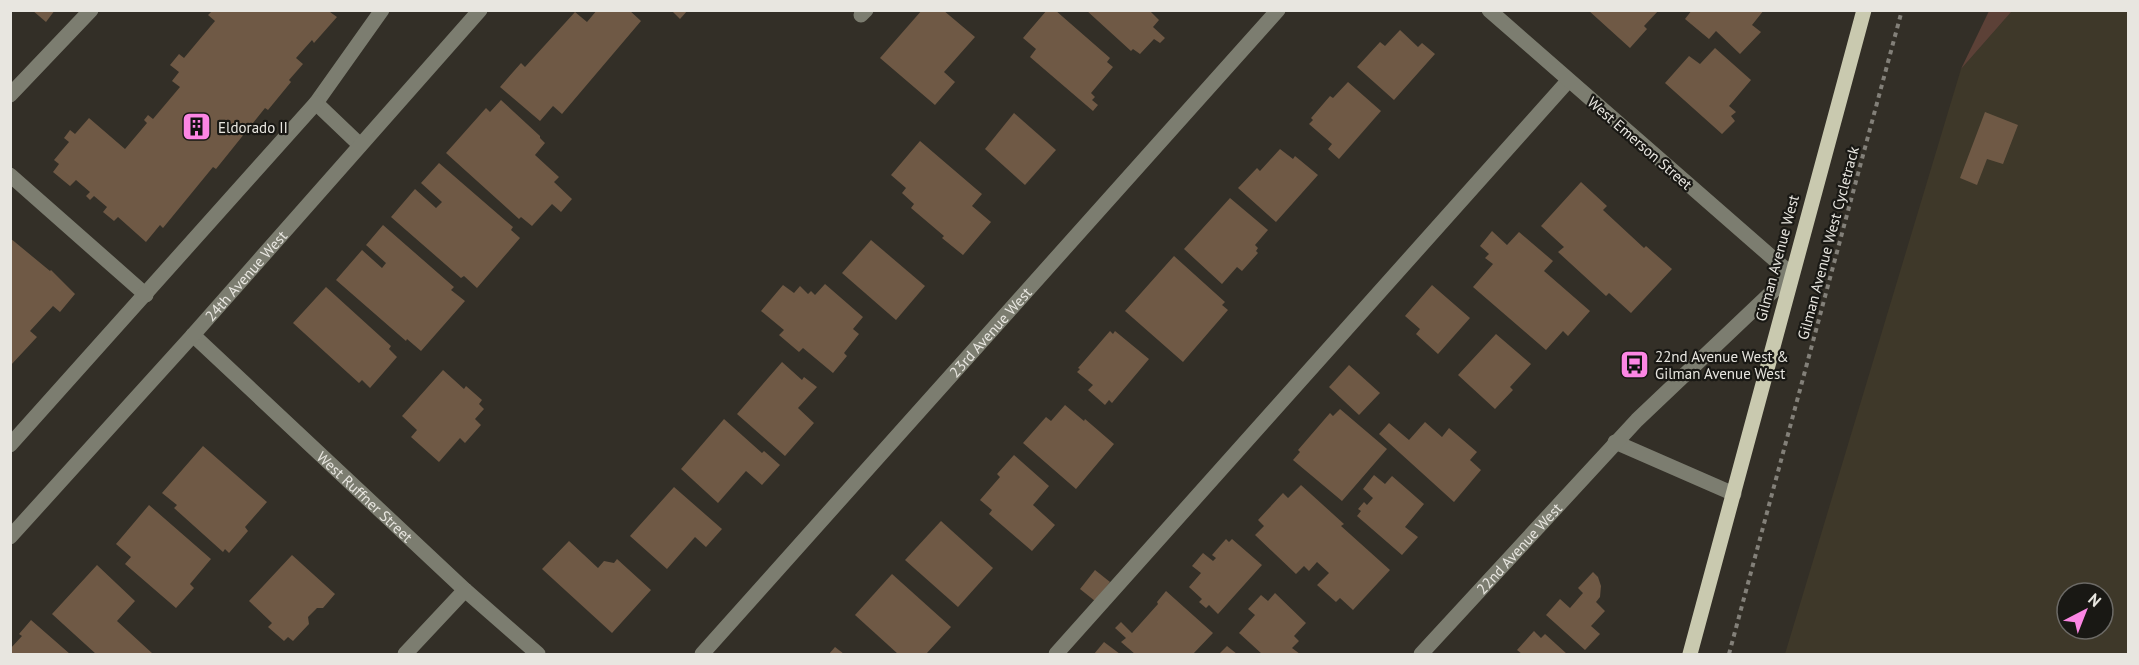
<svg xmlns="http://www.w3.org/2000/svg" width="2139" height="665" viewBox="0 0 2139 665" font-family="'PT Sans',sans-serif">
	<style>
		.built { fill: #3e3829; fill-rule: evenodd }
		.green { fill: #5c4137 }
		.building { fill: #6f5945 }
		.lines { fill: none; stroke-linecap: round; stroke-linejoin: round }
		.path { stroke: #838079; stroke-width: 4; stroke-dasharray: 4.5 4.5; stroke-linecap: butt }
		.minor { stroke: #7c7d70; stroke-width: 15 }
		.major { stroke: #c9c9af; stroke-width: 15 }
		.labels { text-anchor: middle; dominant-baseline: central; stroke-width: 4.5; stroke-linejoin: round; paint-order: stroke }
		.poi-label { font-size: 15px; fill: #e8e6e0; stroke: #191814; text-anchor: start }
		.street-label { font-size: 15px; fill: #e8e6e0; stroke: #191814 }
	</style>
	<rect width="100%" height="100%" fill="#332f27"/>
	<!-- built -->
	<path class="built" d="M2012,11H2128V654H1785L1961,69ZM2067,593H2103V629H2067Z"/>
	<!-- green -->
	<path class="green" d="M1989,11H2012L1961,69Z"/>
	<!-- building -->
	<g class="building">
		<path d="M32,10H55L46,22Z"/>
		<path d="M213,10H332L330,12L337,17L314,43L312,40L296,58L303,64L289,80L291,82L268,110L265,108L216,169L213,167L163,228L160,225L146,242L118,217L114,221L103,212L107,207L94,196L90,200L86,196L90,192L76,180L70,186L53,172L59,164L54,160L69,142L64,138L70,130L75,134L89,118L125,149L147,123L144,120L148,115L153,119L180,87L172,81L179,72L170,65L179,54L184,58L215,21L208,15Z"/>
		<path d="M597,10H629L641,21L562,114L553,106L540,121L500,87L521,63L525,67L575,12L587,22Z"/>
		<path d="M671,10H688L680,19Z"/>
		<path d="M922,10H943L975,37L944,72L955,82L935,105L880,58Z"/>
		<path d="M1047,10H1055L1110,58L1107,62L1113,67L1091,93L1095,97L1092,100L1098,105L1093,111L1030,57L1036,49L1023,38Z"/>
		<path d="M1086,10H1149L1159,20L1153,27L1165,38L1160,43L1154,39L1140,54L1133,49L1131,51Z"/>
		<path d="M1588,10H1659L1644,26L1647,29L1630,48Z"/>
		<path d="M1692,10H1764L1752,25L1761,32L1740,54L1716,31L1709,39L1685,19Z"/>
		<path d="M1400,30L1418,47L1422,43L1435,54L1394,100L1357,67L1380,42L1385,46Z"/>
		<path d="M1715,48L1751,80L1729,106L1736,112L1731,116L1735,121L1722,134L1665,83L1689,56L1700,64Z"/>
		<path d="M1348,82L1381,111L1339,159L1328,149L1332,144L1309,124L1313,120L1311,118L1330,96L1333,98Z"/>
		<path d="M501,100L540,136V138L545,143L535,155L559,177L554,182L572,199L561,212L552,204L532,226L521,217L519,219L446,153L486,108L490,112Z"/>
		<path d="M1985,112L2018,125L2003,164L1987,159L1977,185L1960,178Z"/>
		<path d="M1014,113L1056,150L1025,185L985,149Z"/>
		<path d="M920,141L982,194L972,206L991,222L963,255L942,238L944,236L911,208L914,204L902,193L906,188L891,175Z"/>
		<path d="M1280,149L1293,159L1295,156L1318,175L1276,222L1238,188L1257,168L1260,171Z"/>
		<path d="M439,163L513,227L511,230L520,238L477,288L464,276L461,278L391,217L415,189L436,208L442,202L421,183Z"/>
		<path d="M1581,182L1607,206L1603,210L1644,248L1646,246L1672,269L1631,313L1609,293L1606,296L1558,252L1564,247L1541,226Z"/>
		<path d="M1230,198L1268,230L1255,245L1258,248L1256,251L1258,253L1242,271L1237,267L1222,284L1184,249Z"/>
		<path d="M383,225L454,287L451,290L465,301L421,351L407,339L406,341L336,280L362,250L382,268L386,263L366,245Z"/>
		<path d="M1492,231L1507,245L1519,232L1553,261L1544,271L1590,311L1568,336L1563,331L1546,350L1473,287L1493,264L1485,258L1489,254L1480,246Z"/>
		<path d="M10,238L50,271L51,270L75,294L60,312L53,306L30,331L37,337L10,366Z"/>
		<path d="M871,240L925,286L896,320L842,273Z"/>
		<path d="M1174,256L1225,302L1222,305L1228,310L1183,362L1125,311Z"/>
		<path d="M825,284L863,317L853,329L859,334L844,353L847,356L833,373L803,348L799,352L779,335L784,330L761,311L783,285L794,293L800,286L808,294L811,291L815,295Z"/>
		<path d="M1432,285L1470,318L1438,354L1416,334L1420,329L1405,316Z"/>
		<path d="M326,287L391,346L389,349L397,357L370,388L362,380L359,383L293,323Z"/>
		<path d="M1110,331L1113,334L1115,331L1149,359L1112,403L1109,400L1105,405L1088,390L1093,385L1077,372L1080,369L1078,368Z"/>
		<path d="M1496,334L1531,364L1510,387L1513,390L1495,409L1458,375Z"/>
		<path d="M782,362L802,380L804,377L817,387L798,408L814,423L785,456L737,414Z"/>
		<path d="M1349,365L1380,393L1359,415L1329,387Z"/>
		<path d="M443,370L464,389L466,386L482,400L479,404L484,409L475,419L481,425L465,443L460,438L439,462L411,437L417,430L402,416Z"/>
		<path d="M1065,405L1084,421L1085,419L1114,444L1076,489L1023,443L1046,417L1051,421Z"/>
		<path d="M1340,409L1387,449L1342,501L1293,460L1300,452L1298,450L1330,413L1333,416Z"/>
		<path d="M724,419L762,453L764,451L780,465L762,485L746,471L718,503L681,469Z"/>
		<path d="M1425,422L1442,437L1449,428L1477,452L1470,460L1481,470L1454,502L1379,434L1389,423L1409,440Z"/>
		<path d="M203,446L267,502L245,527L248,531L229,553L225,549L223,552L174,508L177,505L162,493Z"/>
		<path d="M1014,455L1049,486L1033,505L1055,525L1032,551L989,514L992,510L980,500L1000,477L997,474Z"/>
		<path d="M1374,475L1385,484L1392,476L1424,504L1405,527L1418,537L1402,555L1357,516L1361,511L1358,509L1364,502L1367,505L1373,498L1363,489Z"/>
		<path d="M1301,485L1344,524L1341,526L1390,570L1353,610L1340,598L1336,602L1317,585L1329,573L1317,562L1309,571L1304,566L1296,574L1255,535L1264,526L1258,520L1283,493L1288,498Z"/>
		<path d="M674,487L722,529L706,547L695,537L667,569L630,536Z"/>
		<path d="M149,505L211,559L190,584L194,588L176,608L125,564L131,557L116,544Z"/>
		<path d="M941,521L993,568L958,607L905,560Z"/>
		<path d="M1226,539L1229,542L1232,539L1262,565L1218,614L1209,605L1206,608L1199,602L1202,599L1189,587L1201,573L1192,566L1203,553L1213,561L1216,558L1212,555Z"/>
		<path d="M569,541L598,568L604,561L614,563L617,559L651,590L612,633L542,569Z"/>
		<path d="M292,555L335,594L323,608H317L308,617L309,624L293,641L288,637L284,641L268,627L272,623L249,601Z"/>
		<path d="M97,565L135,601L117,621L153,654H96L52,614Z"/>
		<path d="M1095,570L1110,582L1095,601L1080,589Z"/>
		<path d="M1593,572L1598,577L1601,586L1600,597L1596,602L1605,611L1591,626L1600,634L1585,650L1546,615L1560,599L1570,608L1583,593L1578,588Z"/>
		<path d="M892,574L951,627L926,654H898L855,615Z"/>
		<path d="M1166,591L1213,633L1193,654H1135L1121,642L1126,638L1115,628L1121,622L1132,633L1158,604L1157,602Z"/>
		<path d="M1275,593L1306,623L1294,636L1299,641L1292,648L1300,654H1262L1239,633L1255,615L1248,609L1261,595L1268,601Z"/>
		<path d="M31,620L70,654H10V649L22,636L19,634Z"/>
		<path d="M1534,631L1541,638L1545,634L1567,654H1522L1517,650Z"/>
		<path d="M1104,642L1120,654H1094Z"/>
		<path d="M1227,646L1237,654H1219Z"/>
		<path d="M835,647L844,654H829Z"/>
	</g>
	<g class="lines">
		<!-- path -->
		<path class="path" d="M1729,654L1902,10"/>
		<!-- minor -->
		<g class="minor">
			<path d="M861,15L866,10"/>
			<path d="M10,95L91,10"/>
			<path d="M360,145L316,103L382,10"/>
			<path d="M10,175L146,295"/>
			<path id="s1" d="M193,335L465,590L538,654"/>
			<path d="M1615,442L1734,494"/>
			<path d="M10,445L316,103"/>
			<path id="s2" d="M10,537L193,335L480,10"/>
			<path d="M405,654L465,590"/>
			<path id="s3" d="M702,654L1278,10"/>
			<path d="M1056,654L1568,81"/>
			<path id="s4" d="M1421,654L1637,420L1791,274L1489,10"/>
		</g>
		<!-- major -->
		<path class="major" d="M1690,654L1864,10"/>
	</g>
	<!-- icons -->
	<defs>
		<symbol id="building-square" viewBox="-11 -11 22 22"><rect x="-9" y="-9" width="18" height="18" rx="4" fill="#fc86e4" stroke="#191814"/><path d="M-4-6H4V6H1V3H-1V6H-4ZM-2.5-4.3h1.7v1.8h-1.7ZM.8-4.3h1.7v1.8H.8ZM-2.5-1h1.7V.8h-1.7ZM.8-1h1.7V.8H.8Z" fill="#111"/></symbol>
		<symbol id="bus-square" viewBox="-11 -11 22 22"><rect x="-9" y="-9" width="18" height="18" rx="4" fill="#fc86e4" stroke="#191814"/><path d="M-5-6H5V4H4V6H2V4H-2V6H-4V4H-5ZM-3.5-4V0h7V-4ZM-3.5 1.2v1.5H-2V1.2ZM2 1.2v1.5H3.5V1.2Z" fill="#111"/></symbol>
	</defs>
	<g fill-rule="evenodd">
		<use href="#building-square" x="180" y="110" width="33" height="33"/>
		<use href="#bus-square" x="1618" y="348" width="33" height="33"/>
	</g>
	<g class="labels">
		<!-- poi labels -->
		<g class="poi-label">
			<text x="218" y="127">Eldorado II</text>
			<text x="1655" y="356">22nd Avenue West &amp;<tspan x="1655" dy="17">Gilman Avenue West</tspan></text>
		</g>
		<!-- street labels -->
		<g class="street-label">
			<text transform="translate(1640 143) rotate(41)">West Emerson Street</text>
			<text transform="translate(1828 243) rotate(-75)">Gilman Avenue West Cycletrack</text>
			<text transform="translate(1777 258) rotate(-75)">Gilman Avenue West</text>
			<text stroke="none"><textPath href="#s2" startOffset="352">24th Avenue West</textPath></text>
			<text stroke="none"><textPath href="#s3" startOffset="432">23rd Avenue West</textPath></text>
			<text stroke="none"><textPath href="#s1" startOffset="236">West Ruffner Street</textPath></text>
			<text stroke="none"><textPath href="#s4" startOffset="144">22nd Avenue West</textPath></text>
		</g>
	</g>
	<!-- border -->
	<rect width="2139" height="665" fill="none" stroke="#e8e6e0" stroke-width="24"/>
	<!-- north arrow -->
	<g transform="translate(2085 611) rotate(42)"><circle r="28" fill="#191814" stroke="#6c6a66" stroke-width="1.5"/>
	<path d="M0-4.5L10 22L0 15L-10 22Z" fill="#fc86e4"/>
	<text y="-9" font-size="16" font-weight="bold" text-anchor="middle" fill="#e8e6e0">N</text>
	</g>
</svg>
